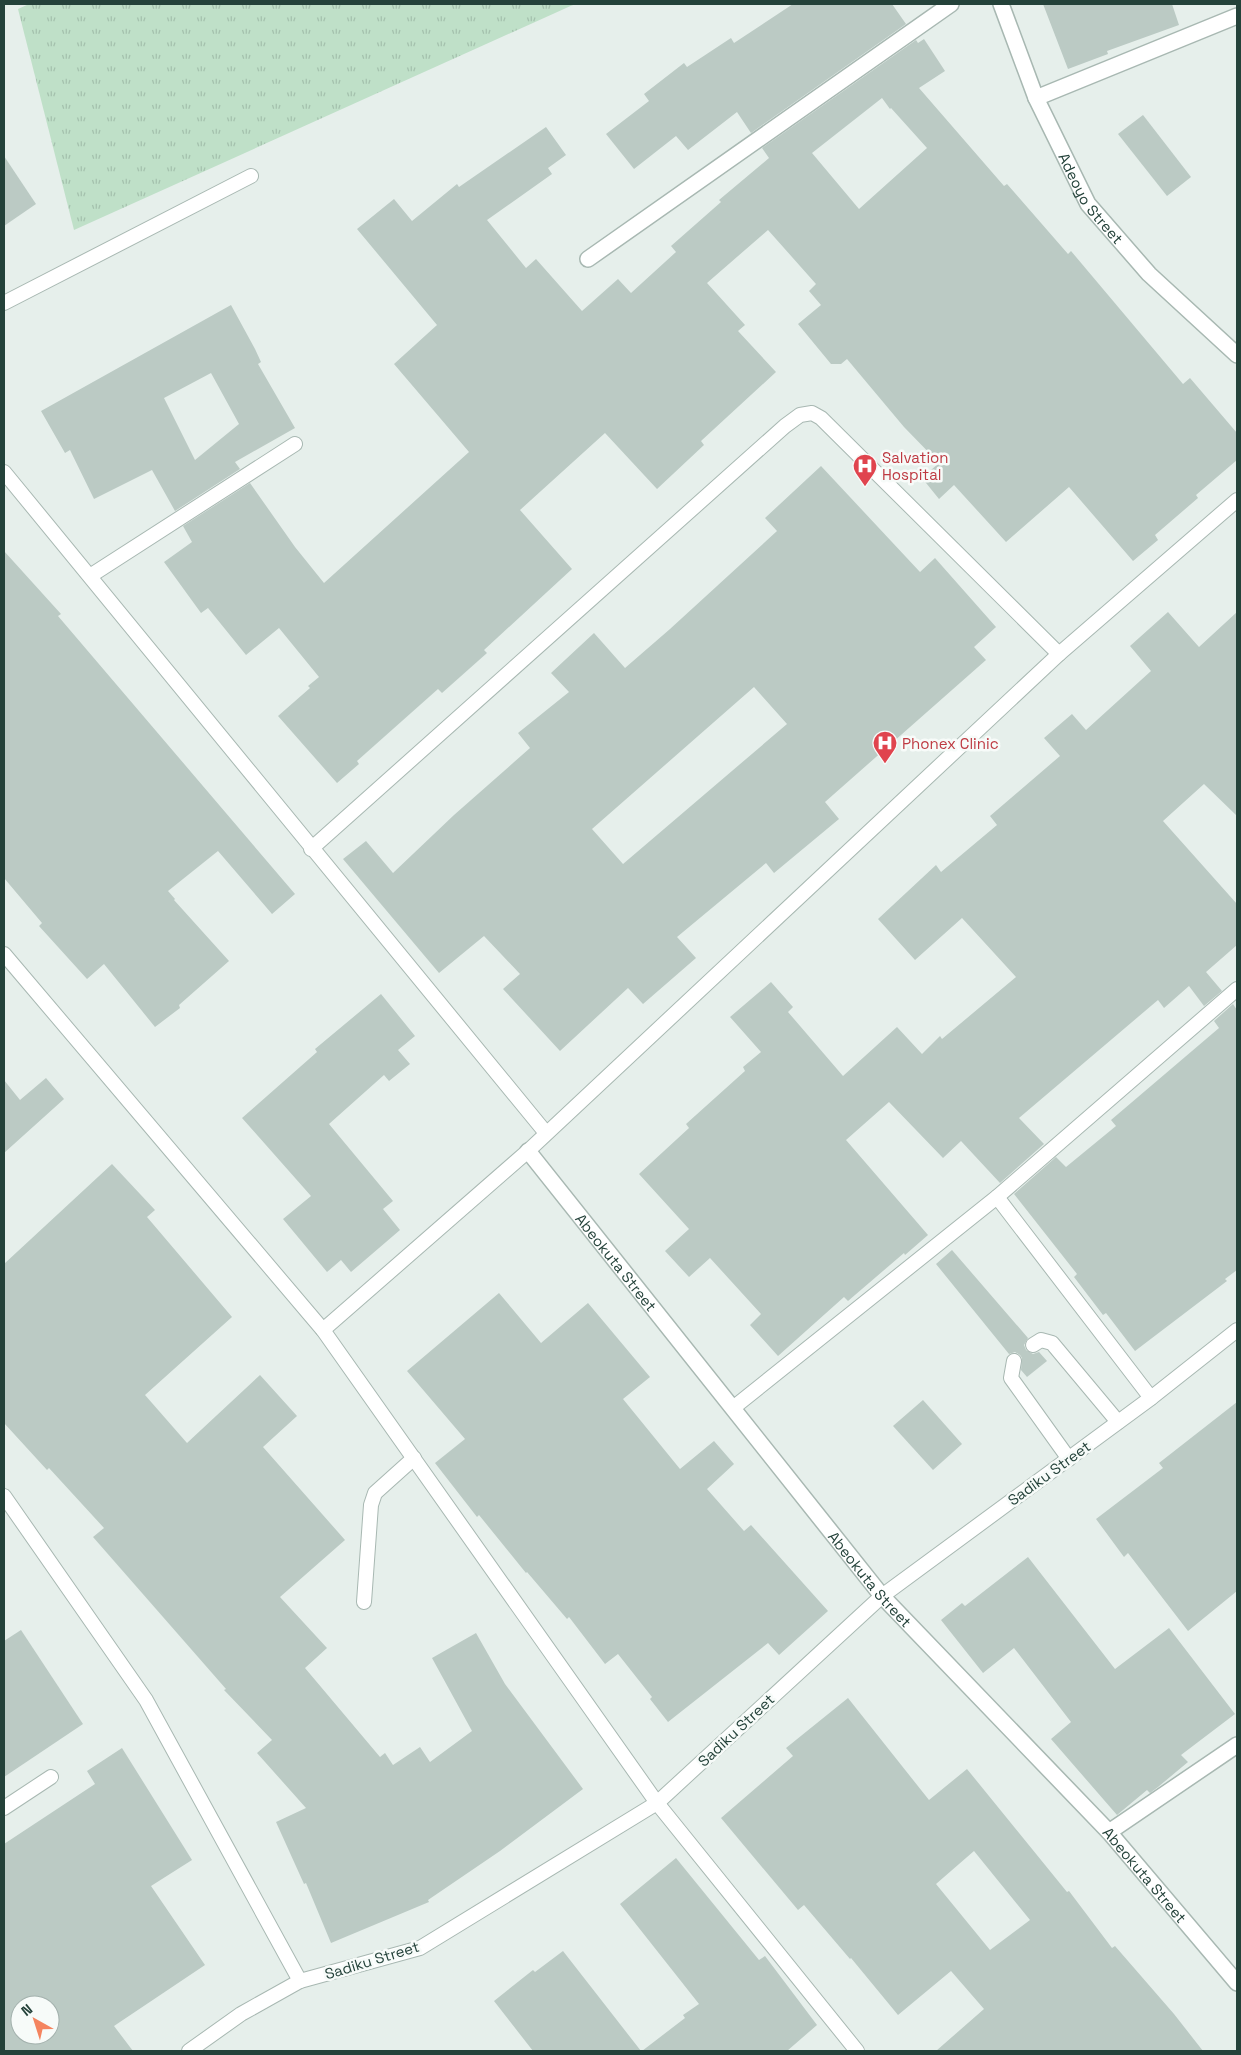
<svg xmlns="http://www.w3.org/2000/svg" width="1241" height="2055" viewBox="0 0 1241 2055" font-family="'Space Grotesk',sans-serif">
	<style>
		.grass { fill: url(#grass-tufts) }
		.building { fill: #bbcac4; fill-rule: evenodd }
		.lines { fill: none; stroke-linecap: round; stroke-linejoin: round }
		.service-casing { stroke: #a8b8b2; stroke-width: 16 }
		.minor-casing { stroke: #a8b8b2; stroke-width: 18 }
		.service { stroke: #fff; stroke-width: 14 }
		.minor { stroke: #fff; stroke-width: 15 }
		.labels { text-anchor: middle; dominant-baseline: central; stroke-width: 5; stroke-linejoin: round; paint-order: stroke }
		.street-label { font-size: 15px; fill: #24423a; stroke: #f7fbf9 }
		.health-label { font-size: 15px; fill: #be3a42; stroke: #f7fbf9; text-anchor: start }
	</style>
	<defs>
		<pattern id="grass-tufts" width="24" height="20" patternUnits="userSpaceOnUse" patternTransform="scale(1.25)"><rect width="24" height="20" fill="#bfe0c8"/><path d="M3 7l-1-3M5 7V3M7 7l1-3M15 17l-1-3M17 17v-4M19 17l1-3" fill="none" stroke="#a4c1ad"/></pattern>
	</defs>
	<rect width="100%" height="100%" fill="#e6efeb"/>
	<!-- grass -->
	<path class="grass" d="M29,4H575L74,230L18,9Z"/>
	<!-- building -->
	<g class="building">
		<path d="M793,4H892L906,24L751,133L737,112L688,150L676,136L634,169L606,134L649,101L644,94L684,63L687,67L731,38L734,43Z"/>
		<path d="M1043,4H1172L1179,25L1107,51L1108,54L1068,69Z"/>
		<path d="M924,39L945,71L919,88L1004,186L1007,184L1068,254L1071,251L1183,384L1190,378L1237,433V460L1196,495L1198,498L1155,535L1158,540L1133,561L1069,487L1006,542L954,485L939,499L922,478L939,463L904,427L847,359L841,364H831L798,324L821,305L809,291L816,284L768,230L707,283L745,325L738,331L776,372L701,441L704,445L657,489L605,433L520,510L572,569L484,650L487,653L442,693L438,689L357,761L359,764L337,783L278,716L310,688L308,686L319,677L279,628L246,655L208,608L201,613L164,562L192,542L183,526L250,483L295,547L324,583L469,452L394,364L437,325L357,229L394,199L412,221L457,184L459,187L546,127L566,155L548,168L552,174L487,220L526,268L536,259L582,311L618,279L631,293L676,252L671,246L721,202L719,200L769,158L762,148L916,40L918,43ZM882,98L890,109L891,108L927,148L859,209L812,153Z"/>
		<path d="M1143,115L1191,177L1167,196L1118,134Z"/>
		<path d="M4,156L36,204L4,226Z"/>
		<path d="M231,305L255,349L261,362L258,364L295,428L235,462L240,469L175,511L152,470L94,499L70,450L65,453L41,411ZM211,373L239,424L195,460L164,398Z"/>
		<path d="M821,466L920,572L935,558L996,627L974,647L986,660L825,802L839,819L774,873L766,863L677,937L696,958L643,1004L628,988L560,1051L503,989L520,974L484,936L439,973L343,859L366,841L393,873L454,815L530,748L518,733L569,692L551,673L594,633L625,668L670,629L777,531L765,518ZM754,687L787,724L623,864L592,829Z"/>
		<path d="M4,551L61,614L58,616L295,894L272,914L218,851L168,891L175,899L174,900L229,961L179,1005L180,1008L155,1027L104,964L87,979L39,926L42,923L4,878Z"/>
		<path d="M1168,612L1199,647L1237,612V816L1204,784L1163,821L1237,904V945L1206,972L1222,991L1204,1006L1189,986L1164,1008L1158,1000L1019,1118L1044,1144L1000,1183L961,1141L943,1158L889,1102L846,1140L928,1235L905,1255L904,1253L848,1301L844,1297L778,1356L750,1325L761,1314L710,1258L689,1277L665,1251L689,1229L639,1174L689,1128L686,1124L745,1071L743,1067L761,1052L730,1017L771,982L793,1007L788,1012L843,1076L897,1027L922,1054L940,1036L942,1039L1016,977L962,918L915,960L878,919L936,865L941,872L997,825L990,816L1060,756L1044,738L1072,714L1086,730L1151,671L1130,646Z"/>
		<path d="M381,994L415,1036L398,1050L410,1064L389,1081L384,1075L329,1124L393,1201L383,1209L400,1230L351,1272L341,1260L327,1272L283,1219L311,1196L242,1118L317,1052L315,1049Z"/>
		<path d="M1233,1004L1237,1010V1270L1225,1279L1227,1281L1135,1351L1106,1313L1103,1315L1074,1277L1077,1274L1014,1194L1056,1157L1066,1167L1116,1126L1111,1120L1219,1028L1214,1021Z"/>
		<path d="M46,1078L64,1099L4,1153V1080L20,1100Z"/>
		<path d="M112,1164L155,1210L147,1217L232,1317L145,1395L187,1443L260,1375L297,1416L263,1447L345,1540L280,1597L327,1648L305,1668L380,1757L385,1753L393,1765L420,1747L430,1762L472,1731L432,1658L476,1633L505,1684L583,1789L500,1851L428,1900L429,1902L331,1943L306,1883L304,1884L276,1822L306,1808L257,1753L272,1740L224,1690L226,1689L93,1537L104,1528L49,1468L47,1470L4,1423V1264Z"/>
		<path d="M952,1250L1028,1338L1024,1345L1026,1350L1033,1354L1039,1352L1047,1361L1027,1377L1021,1370L1022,1358L1020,1355L1015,1352L1009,1354L936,1264Z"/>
		<path d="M499,1293L541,1343L588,1303L650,1377L623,1399L680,1469L714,1441L734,1464L707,1489L744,1531L751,1525L828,1611L779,1655L768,1643L668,1722L650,1699L652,1697L618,1654L605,1664L569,1617L567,1619L527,1572L526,1573L479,1515L477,1517L435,1463L465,1439L407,1371Z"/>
		<path d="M923,1400L962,1444L933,1470L893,1426Z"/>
		<path d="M1237,1402V1591L1188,1631L1128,1553L1124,1557L1096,1519L1163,1468L1159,1463Z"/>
		<path d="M1028,1557L1115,1669L1169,1628L1235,1714L1181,1755L1188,1762L1158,1787L1150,1793L1147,1790L1117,1815L1051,1739L1071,1722L1014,1648L983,1673L941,1620L962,1603L965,1606Z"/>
		<path d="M21,1630L83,1724L4,1777V1641Z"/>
		<path d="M848,1698L929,1800L967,1769L1067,1892L1069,1891L1112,1948L1115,1946L1174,2014L1203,2051H936L984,2009L951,1971L898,2015L851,1958L850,1959L804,1905L798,1910L721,1818L793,1756L786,1748ZM974,1851L1030,1920L990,1950L936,1884Z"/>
		<path d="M122,1748L192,1860L151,1886L205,1965L114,2026L133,2051H4V1844L95,1784L87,1771ZM20,2005H50V2035H20Z"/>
		<path d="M676,1858L759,1960L765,1956L817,2025L787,2051H642L685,2018L683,2015L699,2004L620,1904Z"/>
		<path d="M563,1951L641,2051H533L494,2001L533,1970L535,1972Z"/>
	</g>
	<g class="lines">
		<defs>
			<g id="service">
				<path d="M4,303L251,176"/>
				<path d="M4,472L546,1133"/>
				<path d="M90,576L295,444"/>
				<path d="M311,849L785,426L800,415L812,413L821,418L1059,654"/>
				<path d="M4,954L323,1330L657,1803L857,2051"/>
				<path d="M997,1197L1151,1398"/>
				<path d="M323,1330L528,1151L1059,654L1237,500"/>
				<path d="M1033,1345L1041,1340L1052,1343L1118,1422"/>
				<path d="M1014,1361L1011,1378L1069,1459"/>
				<path d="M733,1408L997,1197L1237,989"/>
				<path d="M4,1496L146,1700L300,1981"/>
				<path d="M364,1602L371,1505L375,1493L414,1458"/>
				<path d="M4,1808L51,1777"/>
				<path d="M189,2051L241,2014L300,1981L420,1948L657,1803L882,1596L1151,1398L1237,1330"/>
			</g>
			<g id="minor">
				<path id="s1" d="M1001,4L1036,98L1088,204L1149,274L1237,355"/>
				<path d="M1036,98L1237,16"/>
				<path d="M588,259L951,4"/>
				<path id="s2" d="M528,1151L882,1596L1109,1832L1237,1983"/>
				<path d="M1109,1832L1237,1745"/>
			</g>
		</defs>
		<!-- service casing -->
		<use href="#service" class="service-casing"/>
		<!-- minor casing -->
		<use href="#minor" class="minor-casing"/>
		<!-- service -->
		<use href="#service" class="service"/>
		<!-- minor -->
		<use href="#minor" class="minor"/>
	</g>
	<!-- icons -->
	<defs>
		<symbol id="hospital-pin" viewBox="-11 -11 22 30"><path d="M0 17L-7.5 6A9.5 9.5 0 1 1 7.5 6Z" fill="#e0444e" stroke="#f7fbf9"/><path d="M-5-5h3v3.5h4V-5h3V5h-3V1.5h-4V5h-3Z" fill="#fff"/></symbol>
	</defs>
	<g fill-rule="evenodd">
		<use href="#hospital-pin" x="851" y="452" width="28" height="38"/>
		<use href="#hospital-pin" x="871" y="729" width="28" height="38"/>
	</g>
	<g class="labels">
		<!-- street labels -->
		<g class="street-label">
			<text stroke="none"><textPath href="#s1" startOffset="215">Adeoyo Street</textPath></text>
			<text stroke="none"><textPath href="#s2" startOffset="142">Abeokuta Street</textPath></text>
			<text transform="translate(1049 1473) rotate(-36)">Sadiku Street</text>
			<text stroke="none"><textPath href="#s2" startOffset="548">Abeokuta Street</textPath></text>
			<text transform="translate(736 1730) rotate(-43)">Sadiku Street</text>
			<text stroke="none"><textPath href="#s2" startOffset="952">Abeokuta Street</textPath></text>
			<text transform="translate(372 1960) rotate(-17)">Sadiku Street</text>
		</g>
		<!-- health labels -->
		<g class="health-label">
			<text x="882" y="457">Salvation<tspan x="882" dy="17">Hospital</tspan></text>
			<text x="902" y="743">Phonex Clinic</text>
		</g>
	</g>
	<!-- border -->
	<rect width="1241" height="2055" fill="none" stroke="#24423a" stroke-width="10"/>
	<!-- north arrow -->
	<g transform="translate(35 2020) rotate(321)"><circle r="24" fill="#f7fbf9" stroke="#a3b1ad"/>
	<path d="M0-4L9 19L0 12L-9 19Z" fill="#f4845f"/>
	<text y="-8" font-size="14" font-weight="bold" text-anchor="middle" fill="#24423a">N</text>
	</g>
</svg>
